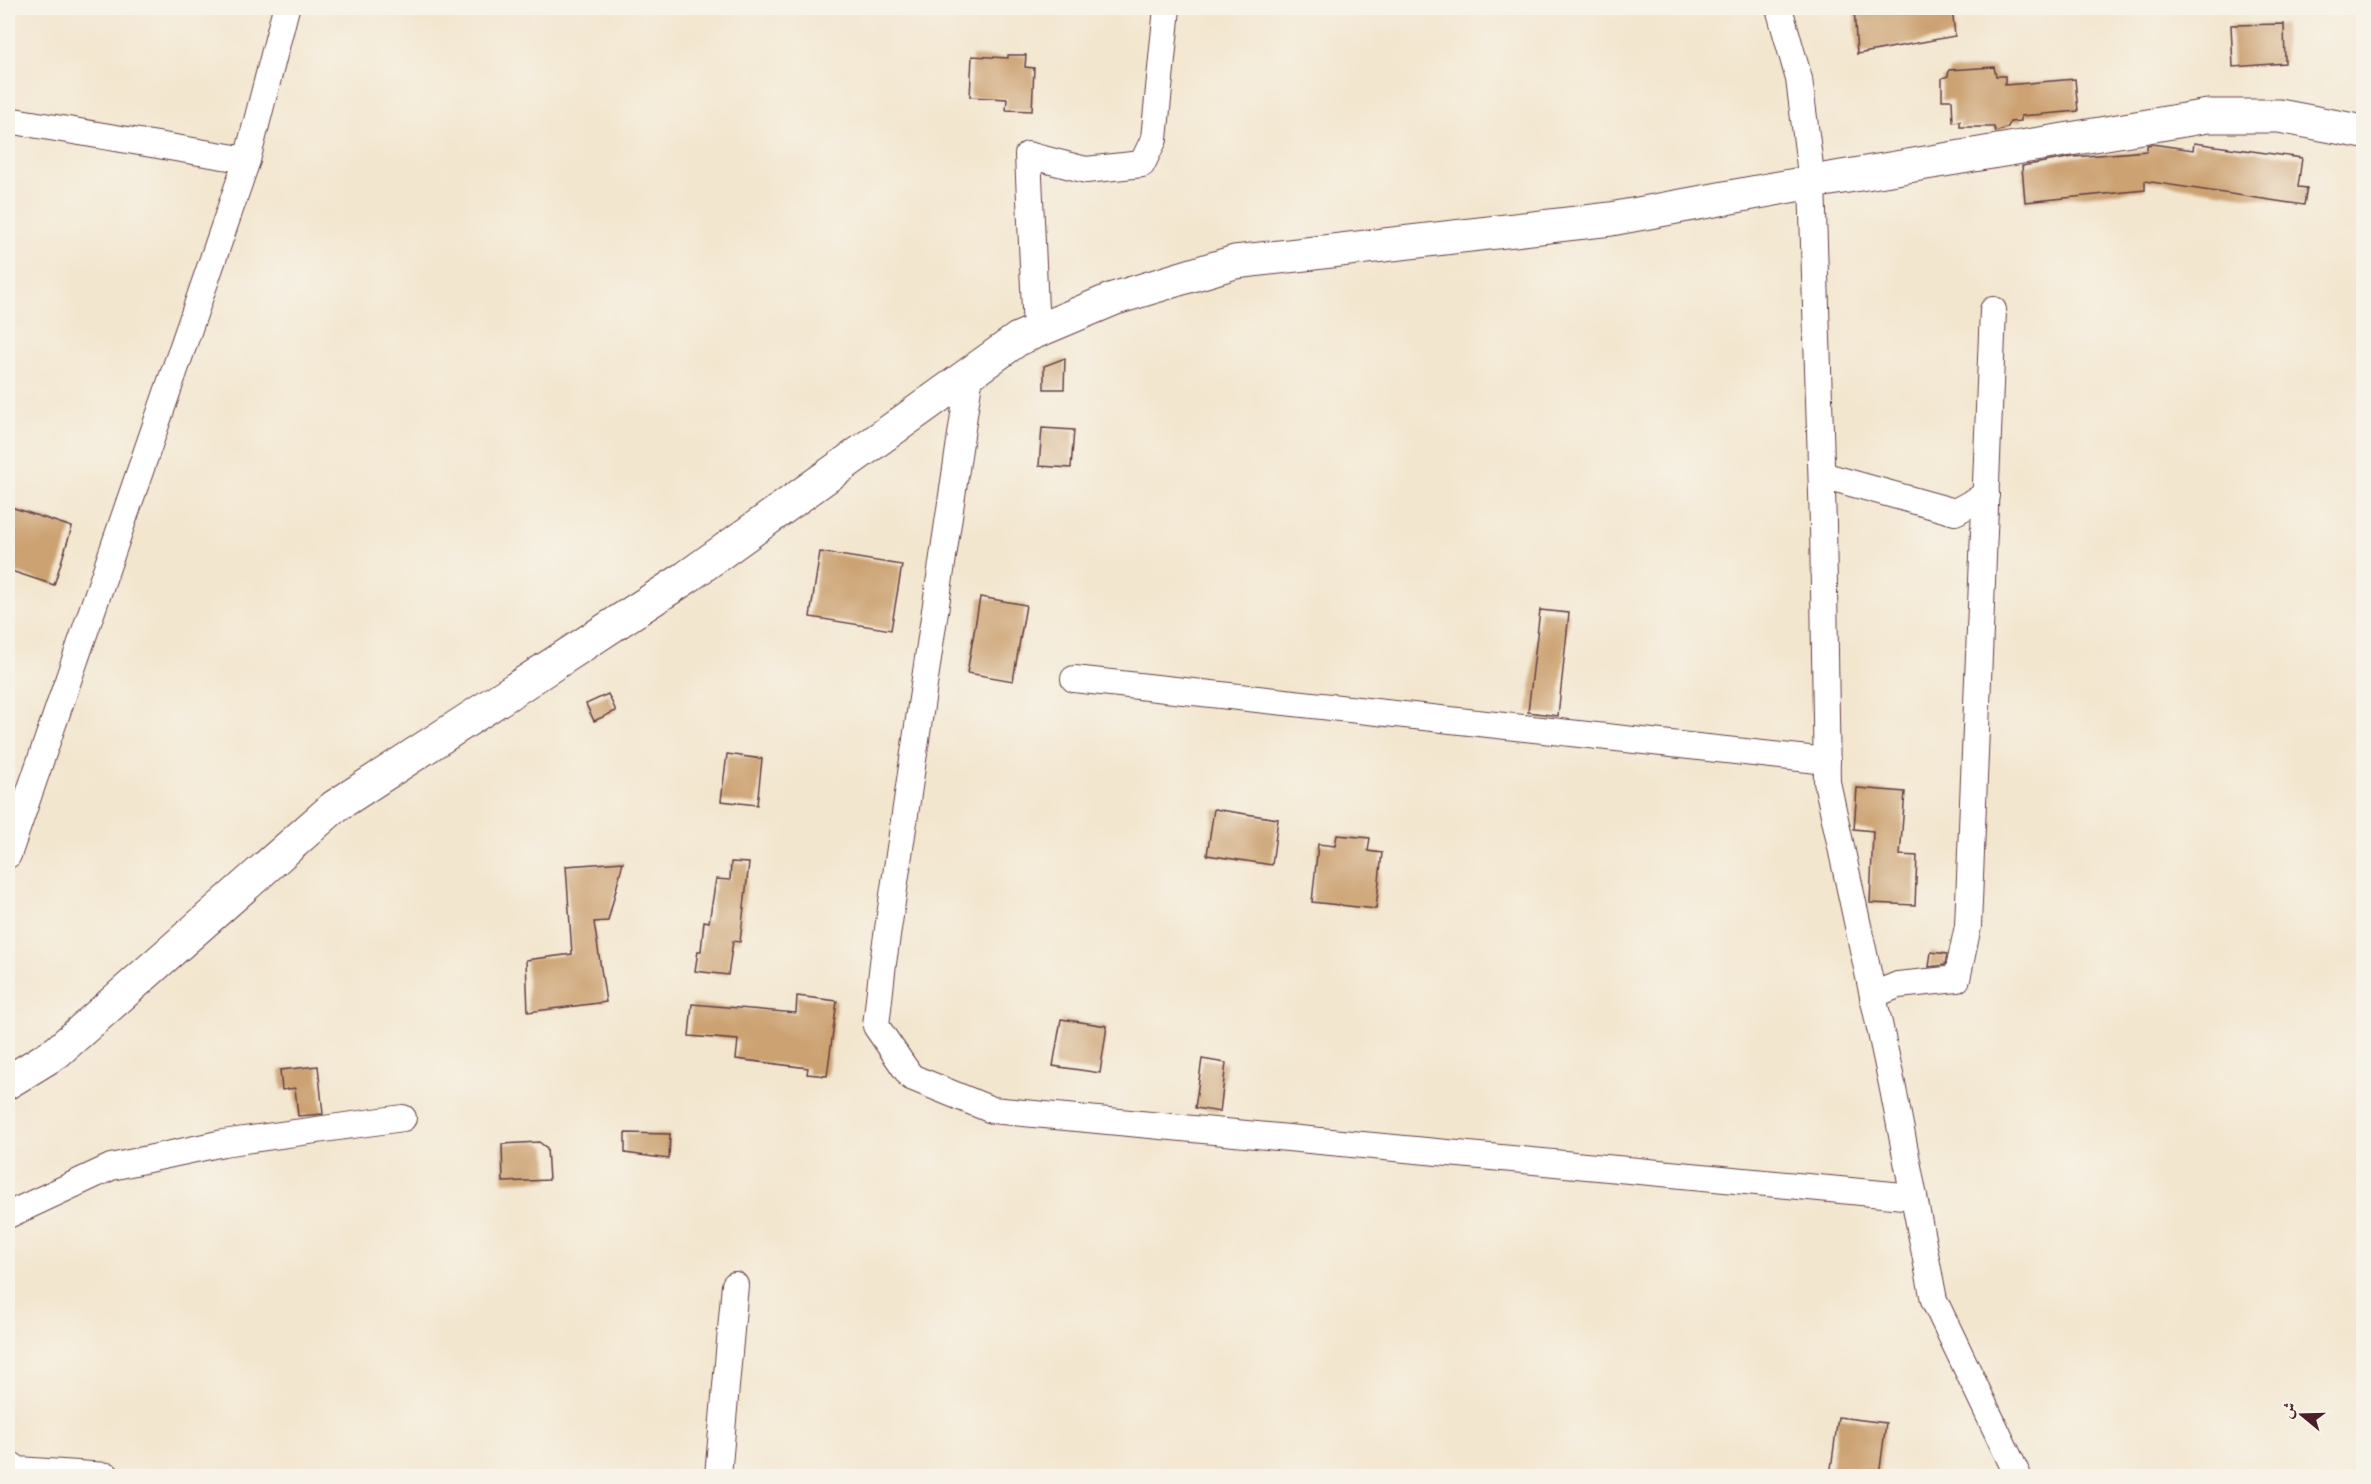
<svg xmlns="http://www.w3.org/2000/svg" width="2371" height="1484" viewBox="0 0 2371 1484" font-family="Cardo,Amiri,serif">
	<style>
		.building { fill: #cca272 }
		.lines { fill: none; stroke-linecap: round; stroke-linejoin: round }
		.street-casing { stroke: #633d44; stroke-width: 28 }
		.secondary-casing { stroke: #633d44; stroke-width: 35 }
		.street { stroke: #fff; stroke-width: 26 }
		.secondary { stroke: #fff; stroke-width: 33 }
	</style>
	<rect width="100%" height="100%" fill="#f7f3e8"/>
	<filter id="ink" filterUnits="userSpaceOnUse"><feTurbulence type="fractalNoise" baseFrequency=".0167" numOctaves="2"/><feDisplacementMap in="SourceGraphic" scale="12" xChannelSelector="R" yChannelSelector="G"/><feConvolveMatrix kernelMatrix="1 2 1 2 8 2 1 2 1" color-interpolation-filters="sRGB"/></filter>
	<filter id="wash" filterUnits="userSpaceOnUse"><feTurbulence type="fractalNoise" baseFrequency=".008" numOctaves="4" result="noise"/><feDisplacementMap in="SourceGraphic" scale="24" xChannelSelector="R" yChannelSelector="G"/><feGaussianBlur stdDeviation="1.35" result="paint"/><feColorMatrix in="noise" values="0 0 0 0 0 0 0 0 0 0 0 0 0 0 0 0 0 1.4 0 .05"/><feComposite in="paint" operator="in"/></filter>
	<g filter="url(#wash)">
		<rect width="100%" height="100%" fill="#f3e6cf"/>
		<g id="blocks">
			<!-- building -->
			<g class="building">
				<path d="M1854,8H1952L1955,36L1857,54Z"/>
				<path d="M2284,24L2285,63L2233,67L2231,25Z"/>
				<path d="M1008,55H1026L1025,67L1034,68L1032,111L1006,110L1007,99L970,97L972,56L1008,58Z"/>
				<path d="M1994,67L1996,76H2005V85L2075,79L2078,111L2021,116V121L2010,122L2008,127L1996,132L1994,127H1960V121L1953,122L1952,100H1942V78L1948,76L1949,70Z"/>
				<path d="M2194,143L2302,158L2298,187L2307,188L2304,205L2145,181V190L2025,202L2022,166L2073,157L2147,151V145L2152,144L2193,150Z"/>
				<path d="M1065,358L1064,389H1044V366Z"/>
				<path d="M1042,428L1074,430L1071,468L1039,466Z"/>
				<path d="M8,506L72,527L54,585L8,570Z"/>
				<path d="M820,552L902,565L891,630L810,617Z"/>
				<path d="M980,597L1026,605L1013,681L967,673Z"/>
				<path d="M1540,610L1569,613L1558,716L1528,712Z"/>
				<path d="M608,694L616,711L594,721L586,704Z"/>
				<path d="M727,754L762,759L757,805L721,801Z"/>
				<path d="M1857,788L1905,792L1900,855L1917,856L1915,905L1870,903L1873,831L1854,829Z"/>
				<path d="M1214,809L1278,819L1272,865L1207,855Z"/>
				<path d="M1337,835L1370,838L1368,851L1382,853L1376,909L1312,902L1318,844L1335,846Z"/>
				<path d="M623,862L608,921L594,922L606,1002L528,1012L526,960L572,954L566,866Z"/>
				<path d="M731,862L749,863L740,942L733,941L728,975L695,971L698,951H701L704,921L709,922L716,879L730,880Z"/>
				<path d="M1931,952L1947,954L1945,965L1929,967Z"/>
				<path d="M797,996L837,1001L827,1076L807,1074L808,1068L736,1059L738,1040L689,1036L692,1004L796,1013Z"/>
				<path d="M1061,1019L1107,1026L1100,1073L1053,1066Z"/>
				<path d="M1202,1059L1226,1063L1220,1112L1195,1108Z"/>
				<path d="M318,1066L323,1114L298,1116L295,1088L282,1090L280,1070Z"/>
				<path d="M625,1133L670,1134L669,1159L625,1153Z"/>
				<path d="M539,1142L547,1148L549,1180L503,1182L502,1144Z"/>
				<path d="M1838,1417L1886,1423L1879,1476H1830Z"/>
			</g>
		</g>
	</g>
	<g filter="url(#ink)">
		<use href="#blocks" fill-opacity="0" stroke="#633d44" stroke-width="1.5"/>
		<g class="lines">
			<defs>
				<g id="street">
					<path d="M1779,8L1799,79L1812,182L1823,524L1827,782L1892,1084L1934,1300L2018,1476"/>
					<path d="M8,120L247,160L8,855"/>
					<path d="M247,160L286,8"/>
					<path d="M1036,331L1028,155L1086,170L1142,164L1154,139L1167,8"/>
					<path d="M970,374L883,963L876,1026L911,1077L992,1110L1914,1197"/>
					<path d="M1822,475L1955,512L1986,495"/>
					<path d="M1074,679L1827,761"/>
					<path d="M1873,995L1898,985L1957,979L1968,926L1993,310"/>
					<path d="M8,1215L111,1167L223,1143L403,1118"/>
					<path d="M8,1463L18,1470L107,1476"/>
					<path d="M718,1476L735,1285"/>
				</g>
				<path id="secondary" d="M8,1082L57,1052L334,807L687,577L1018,339L1113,299L1235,262L1611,219L1812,182L2208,116H2279L2364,132"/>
			</defs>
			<!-- street casing -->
			<use href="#street" class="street-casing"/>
			<!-- secondary casing -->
			<use href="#secondary" class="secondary-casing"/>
			<!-- street -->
			<use href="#street" class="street"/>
			<!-- secondary -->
			<use href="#secondary" class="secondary"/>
		</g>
	</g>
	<!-- margin -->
	<rect width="2371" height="1484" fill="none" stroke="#f7f3e8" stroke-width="30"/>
	<!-- north arrow -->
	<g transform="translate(2302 1415) rotate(289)" stroke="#f7f3e8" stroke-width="4.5" paint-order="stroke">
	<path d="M0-4.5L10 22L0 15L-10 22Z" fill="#4a1f2b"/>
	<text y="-9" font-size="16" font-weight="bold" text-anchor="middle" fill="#4a1f2b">ش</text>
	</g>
</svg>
